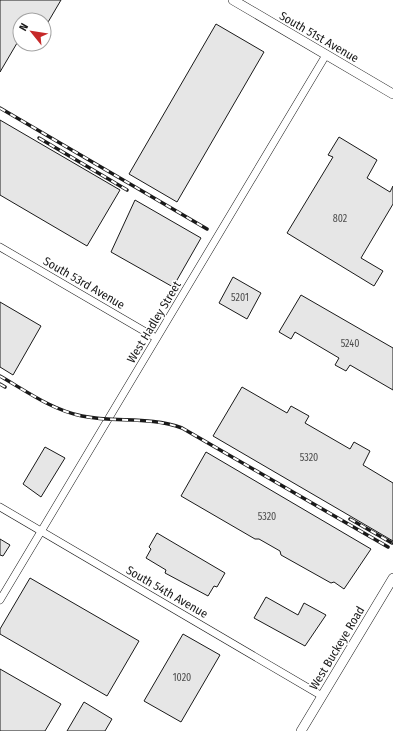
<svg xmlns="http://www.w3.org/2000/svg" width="393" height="731" viewBox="0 0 393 731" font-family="'Fira Sans Condensed',sans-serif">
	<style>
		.building { fill: #e6e6e6; stroke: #1a1a1a }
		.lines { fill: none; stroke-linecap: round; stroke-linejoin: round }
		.minor-casing { stroke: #1a1a1a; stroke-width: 8 }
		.major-casing { stroke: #1a1a1a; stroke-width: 10 }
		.minor { stroke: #fff; stroke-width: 7 }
		.major { stroke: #fff; stroke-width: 9 }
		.rail-casing { stroke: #1a1a1a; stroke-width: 3.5 }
		.rail { stroke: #fff; stroke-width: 2; stroke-dasharray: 6; stroke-linecap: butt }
		.labels { text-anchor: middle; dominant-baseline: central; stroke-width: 3; stroke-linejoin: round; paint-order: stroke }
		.number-label { font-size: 10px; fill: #4d4d4d }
		.street-label { font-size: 12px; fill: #1a1a1a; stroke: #fff }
	</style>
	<rect width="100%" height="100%" fill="#fff"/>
	<!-- building -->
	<g class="building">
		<path d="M0,0H61L44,29V20H20V38L0,72Z"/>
		<path d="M216,24L264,52L177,202L129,174Z"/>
		<path d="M0,120L120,190L87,246L0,195Z"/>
		<path d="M339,137L377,160L367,178L390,192L393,186V204L361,258L383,271L374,286L287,233L333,157L328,155Z"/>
		<path d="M135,200L201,238L173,287L111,252Z"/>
		<path d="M233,277L261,293L247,319L219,303Z"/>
		<path d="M301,295L393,348V390L350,365L346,371L335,365L339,358L295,332L291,339L279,332Z"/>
		<path d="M0,302L41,326L13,375L0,367Z"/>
		<path d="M242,387L287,413L291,406L309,416L305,423L350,449L354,442L370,451L363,465L393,483V541L213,436Z"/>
		<path d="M45,447L65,458L41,497L23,484Z"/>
		<path d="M206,452L371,549L344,589L334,582L331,583L281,555L280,551L259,539H255L181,496Z"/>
		<path d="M157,533L225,573L217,587L214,586L208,596L165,573L166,570L146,558L151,549L149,547Z"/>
		<path d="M0,539L10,545L3,556L0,555Z"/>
		<path d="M30,578L139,641L107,696L0,634V629Z"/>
		<path d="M266,597L298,615L304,603L326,615L305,646L254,618Z"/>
		<path d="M183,634L220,655L181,722L144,701Z"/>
		<path d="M0,669L61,704L45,731H0Z"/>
		<path d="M84,702L112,719L105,731H67Z"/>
	</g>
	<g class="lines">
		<defs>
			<g id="minor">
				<path d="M0,247L156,338"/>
				<path d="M0,507L322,696"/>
				<path d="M0,600L326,55"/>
			</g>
			<g id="major">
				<path d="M233,0L393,94"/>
				<path d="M301,731L393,578"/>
			</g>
		</defs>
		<!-- minor casing -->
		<use href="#minor" class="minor-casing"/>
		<!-- major casing -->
		<use href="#major" class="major-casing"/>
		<!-- minor -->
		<use href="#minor" class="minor"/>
		<!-- major -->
		<use href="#major" class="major"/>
		<defs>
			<g id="rail">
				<path d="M0,108L207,229"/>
				<path d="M39,138L127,190"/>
				<path d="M0,376C26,391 52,410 82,416C115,423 149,416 182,428L388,547"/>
				<path d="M0,384L5,387"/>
				<path d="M350,519L392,543"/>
			</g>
		</defs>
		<!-- rail casing -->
		<use href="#rail" class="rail-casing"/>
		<!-- rail -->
		<use href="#rail" class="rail"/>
	</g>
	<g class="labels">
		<!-- number labels -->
		<g class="number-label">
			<text x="340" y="219">802</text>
			<text x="240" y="298">5201</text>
			<text x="350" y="344">5240</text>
			<text x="309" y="458">5320</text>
			<text x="267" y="517">5320</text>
			<text x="182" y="678">1020</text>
		</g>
		<!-- street labels -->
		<g class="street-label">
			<text transform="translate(319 37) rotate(30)">South 51st Avenue</text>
			<text transform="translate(84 283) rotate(30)">South 53rd Avenue</text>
			<text transform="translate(154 322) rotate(-59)">West Hadley Street</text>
			<text transform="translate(167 592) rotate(30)">South 54th Avenue</text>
			<text transform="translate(337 648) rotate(-59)">West Buckeye Road</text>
		</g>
	</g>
	<!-- north arrow -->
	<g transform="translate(32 32) rotate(300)"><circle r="19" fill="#ffffff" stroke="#a3a3a3"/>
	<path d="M0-3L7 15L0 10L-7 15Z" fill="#c62828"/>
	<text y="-6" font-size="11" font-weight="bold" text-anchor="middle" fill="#1a1a1a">N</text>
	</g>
</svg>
